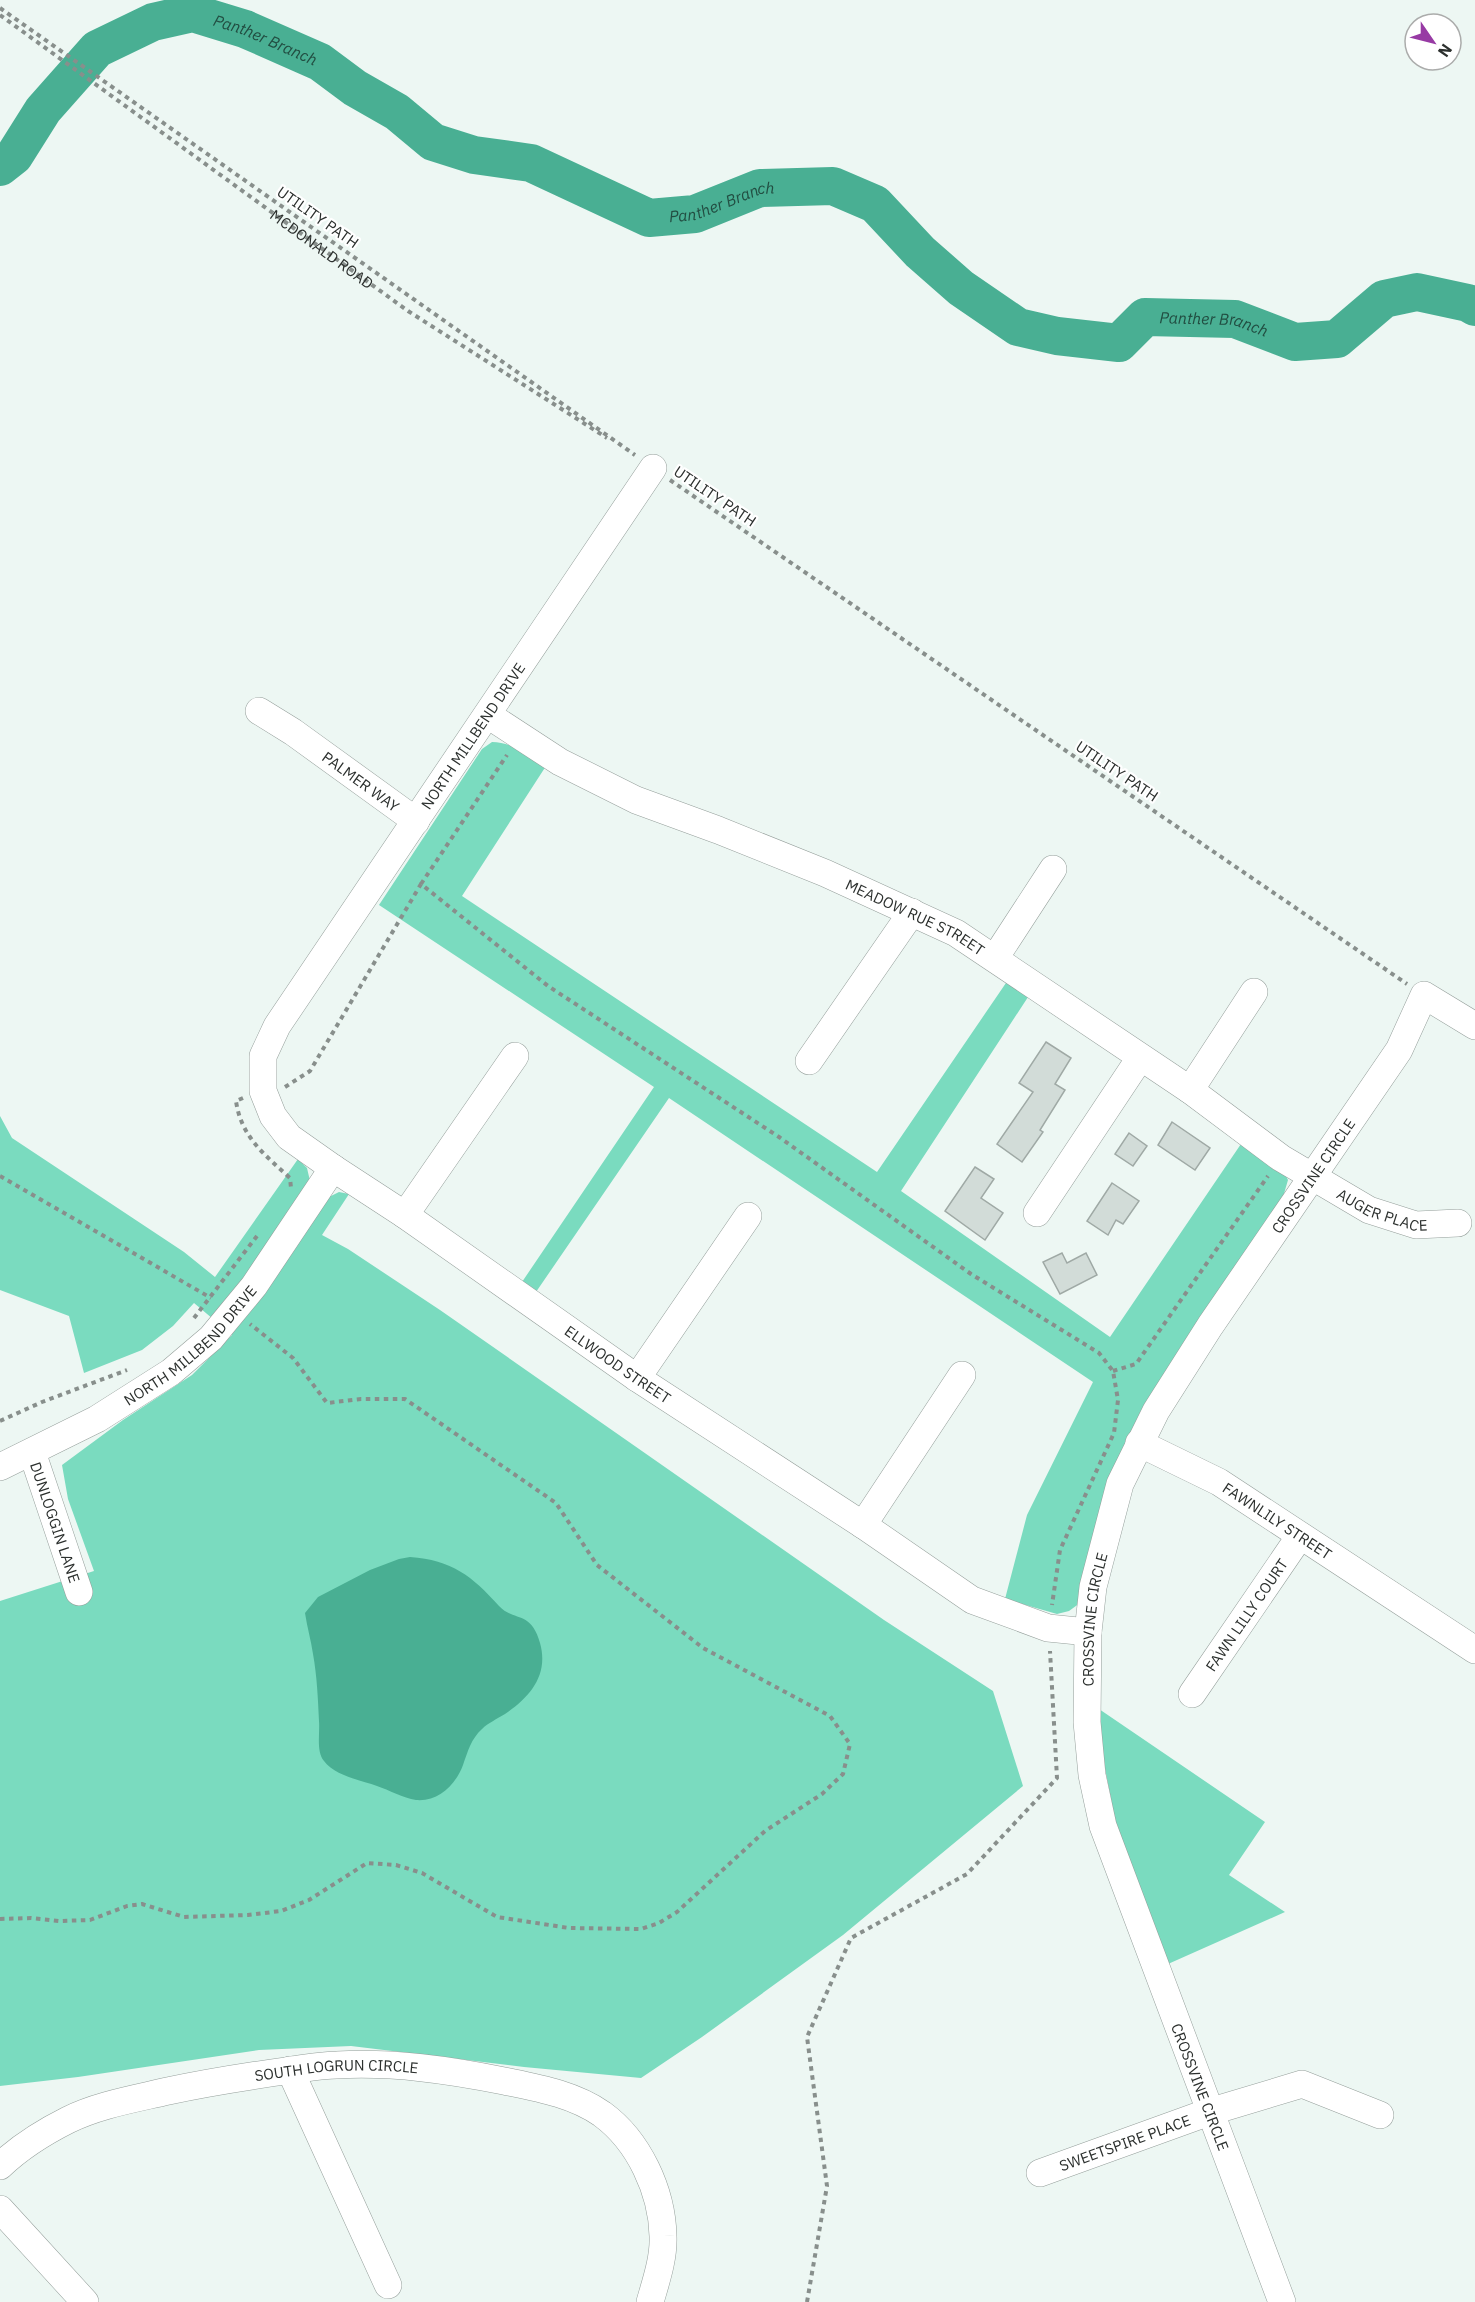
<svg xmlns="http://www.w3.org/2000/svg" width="1475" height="2302" viewBox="0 0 1475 2302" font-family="'IBM Plex Sans',sans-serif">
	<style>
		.green { fill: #7adbbf }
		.water { fill: #49af93 }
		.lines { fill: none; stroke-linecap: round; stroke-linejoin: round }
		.river { stroke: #49af93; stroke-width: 38 }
		.building { fill: #d2dcd8; stroke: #9fa9a5; stroke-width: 1.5 }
		.minor-casing { stroke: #959f9b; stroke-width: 28 }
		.path { stroke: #888f8c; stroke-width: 4; stroke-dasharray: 4.5 4.5; stroke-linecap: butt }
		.minor { stroke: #fff; stroke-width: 27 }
		.labels { text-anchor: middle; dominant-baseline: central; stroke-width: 4.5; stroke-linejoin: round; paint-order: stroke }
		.street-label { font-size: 15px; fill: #2c302e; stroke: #fff }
		.water-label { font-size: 16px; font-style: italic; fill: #224e42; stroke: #fff }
	</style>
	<rect width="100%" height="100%" fill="#edf7f3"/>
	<!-- green -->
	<g class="green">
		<path d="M492,742C512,742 530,756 546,766L462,896L877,1172L1008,980L1030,994L901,1191L1110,1337L1243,1141L1282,1168L1288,1180L1283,1197L1201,1319L1080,1603L1069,1611L1057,1614L1005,1599L1027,1515L1093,1382L669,1098L536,1292L522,1282L654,1087L379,905L482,749Z"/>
		<path d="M0,1116L12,1138L184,1252L215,1277L298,1159L307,1168L310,1181L331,1196L339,1192L349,1194L322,1235L348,1249L440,1310L884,1620L993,1691L1023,1786L843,1935L702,2037L641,2078L524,2067L351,2046L259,2050L78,2077L0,2086V1601L94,1571L68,1499L62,1465L123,1420L192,1375L232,1335L194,1303L173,1326L142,1350L84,1373L69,1316L0,1290Z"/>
		<path d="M1099,1709L1265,1822L1229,1875L1285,1912L1168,1964L1118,1835L1103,1758Z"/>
	</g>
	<!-- water -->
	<path class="water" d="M410,1557C452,1560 472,1576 499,1606C514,1622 531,1610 540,1643C549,1675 530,1697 505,1714C497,1719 488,1723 482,1729C471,1739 468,1751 463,1765C456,1784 439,1802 416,1800C403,1798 389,1790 377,1786C361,1780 335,1776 324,1761C316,1751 320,1734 319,1721C318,1699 317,1676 313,1654C311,1640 307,1627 305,1613L318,1597L370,1570L399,1559Z"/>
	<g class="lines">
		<!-- river -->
		<path class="river" id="s1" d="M0,167L14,156L43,110L97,49L153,22L193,13L245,29L320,62L355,88L397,112L433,142L474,155L531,163L649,218L695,214L760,188L833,186L875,204L920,252L961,288L1018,327L1057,336L1119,343L1145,317L1235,319L1295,342L1337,339L1384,299L1417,292L1468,303L1475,307"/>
	</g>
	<!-- building -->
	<g class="building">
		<path d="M1046,1042L1071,1058L1055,1084L1065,1090L1040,1130L1043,1132L1022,1162L997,1144L1033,1092L1019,1083Z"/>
		<path d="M1172,1122L1210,1148L1195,1170L1158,1145Z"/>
		<path d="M1129,1133L1147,1146L1133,1166L1115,1154Z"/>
		<path d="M975,1167L994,1179L981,1198L1003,1213L985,1240L945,1211Z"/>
		<path d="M1112,1183L1139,1201L1123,1224L1116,1220L1108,1235L1087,1221Z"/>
		<path d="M1062,1253L1067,1263L1086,1253L1097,1275L1060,1294L1043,1262Z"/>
	</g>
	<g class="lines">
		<defs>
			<g id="minor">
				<path id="s3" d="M653,468L277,1026L263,1056V1091L273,1116L289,1137L333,1168L405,1215L637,1378L863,1525L972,1600L1048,1628L1088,1632"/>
				<path id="s4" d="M259,711L293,732L416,821"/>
				<path id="s5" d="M488,715L560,762L636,800L718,830L825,873L956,933L1190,1090L1281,1158L1369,1210L1416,1225L1458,1223"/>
				<path d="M995,958L1053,869"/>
				<path d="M809,1061L912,912"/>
				<path d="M1190,1090L1254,992"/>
				<path d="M1037,1213L1140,1058"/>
				<path d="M405,1215L515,1056"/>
				<path d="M637,1378L748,1216"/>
				<path id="s6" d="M1139,1443L1219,1482L1475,1650"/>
				<path id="s7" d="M32,1452L79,1592"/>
				<path id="s8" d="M0,1467L97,1419L171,1372L211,1338L254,1286L333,1168"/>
				<path d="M863,1525L962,1375"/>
				<path id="s9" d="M1192,1694L1300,1536"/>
				<path d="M290,2070L388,2285"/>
				<path id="s10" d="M0,2166C19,2148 44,2132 68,2120C98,2105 134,2099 168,2091C210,2082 249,2076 292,2070C307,2068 323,2065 337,2065C394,2062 449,2070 504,2081C538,2088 573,2094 602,2114C639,2141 662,2191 663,2236C664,2258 656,2281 650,2302"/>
				<path id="s11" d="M1040,2173L1209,2112L1302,2084L1380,2115"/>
				<path d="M0,2209L85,2302"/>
				<path id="s12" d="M1282,2302L1103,1826L1092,1775L1087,1722L1088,1632L1093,1587L1120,1484L1156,1411L1210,1326L1399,1050L1424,995L1475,1026"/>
			</g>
		</defs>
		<!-- minor casing -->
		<use href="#minor" class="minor-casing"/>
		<!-- path -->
		<g class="path">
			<path d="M0,8L635,455"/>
			<path id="s2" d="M0,15L408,311L607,438"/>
			<path d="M670,480L1407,984"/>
			<path d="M421,884L507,755"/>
			<path d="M285,1087L310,1071L421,884L548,986L779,1137L971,1274L1099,1353L1113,1371L1118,1400L1114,1433L1060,1550L1052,1605"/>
			<path d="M243,1098L236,1101C241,1137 265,1155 290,1178L291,1188"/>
			<path d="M0,1176L211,1298"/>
			<path d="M194,1318L257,1236"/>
			<path d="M1113,1371L1136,1364L1268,1176"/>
			<path d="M0,1421L42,1402L127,1370"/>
			<path d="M0,1919L31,1918L59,1921L90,1920L127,1906L142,1904L184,1917L248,1915L281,1911L309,1900L367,1863L396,1865L422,1873L497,1917L569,1928L641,1929L659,1923L677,1912L765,1831L822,1794L843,1774L850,1744L830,1716L703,1648L597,1565L556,1503L405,1399H361L327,1403L293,1358L250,1324"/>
			<path d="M807,2302L827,2186L807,2037L851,1938L967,1874L1057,1778L1050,1651"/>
		</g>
		<!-- minor -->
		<use href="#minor" class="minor"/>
	</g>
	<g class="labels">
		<!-- street labels -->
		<g class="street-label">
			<text transform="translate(318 217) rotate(35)">UTILITY PATH</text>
			<text stroke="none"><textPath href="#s2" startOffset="398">MCDONALD ROAD</textPath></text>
			<text transform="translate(715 496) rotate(34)">UTILITY PATH</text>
			<text transform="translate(473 736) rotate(-56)">NORTH MILLBEND DRIVE</text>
			<text transform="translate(1117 771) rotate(34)">UTILITY PATH</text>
			<text stroke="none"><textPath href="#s4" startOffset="124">PALMER WAY</textPath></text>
			<text stroke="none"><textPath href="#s5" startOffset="474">MEADOW RUE STREET</textPath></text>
			<text stroke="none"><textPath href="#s12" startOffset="1220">CROSSVINE CIRCLE</textPath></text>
			<text stroke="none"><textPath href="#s5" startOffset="1028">AUGER PLACE</textPath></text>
			<text stroke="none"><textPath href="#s8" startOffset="228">NORTH MILLBEND DRIVE</textPath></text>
			<text stroke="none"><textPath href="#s3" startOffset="1194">ELLWOOD STREET</textPath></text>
			<text stroke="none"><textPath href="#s6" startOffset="159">FAWNLILY STREET</textPath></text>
			<text stroke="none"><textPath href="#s7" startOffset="74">DUNLOGGIN LANE</textPath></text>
			<text stroke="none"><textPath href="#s9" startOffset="96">FAWN LILLY COURT</textPath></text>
			<text stroke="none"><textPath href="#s12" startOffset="717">CROSSVINE CIRCLE</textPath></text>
			<text stroke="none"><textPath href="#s10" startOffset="357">SOUTH LOGRUN CIRCLE</textPath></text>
			<text transform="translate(1200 2087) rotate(69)">CROSSVINE CIRCLE</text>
			<text stroke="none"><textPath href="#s11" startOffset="90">SWEETSPIRE PLACE</textPath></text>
		</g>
		<!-- water labels -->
		<g class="water-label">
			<text stroke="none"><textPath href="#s1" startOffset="334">Panther Branch</textPath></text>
			<text stroke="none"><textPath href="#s1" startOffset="838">Panther Branch</textPath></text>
			<text stroke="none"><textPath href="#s1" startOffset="1396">Panther Branch</textPath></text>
		</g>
	</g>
	<!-- north arrow -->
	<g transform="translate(1433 42) rotate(125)"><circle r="28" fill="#ffffff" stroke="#abacab" stroke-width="1.5"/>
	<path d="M0-4.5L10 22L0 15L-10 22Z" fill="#973aa4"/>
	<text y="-9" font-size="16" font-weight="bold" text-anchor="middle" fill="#2c302e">N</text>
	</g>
</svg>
